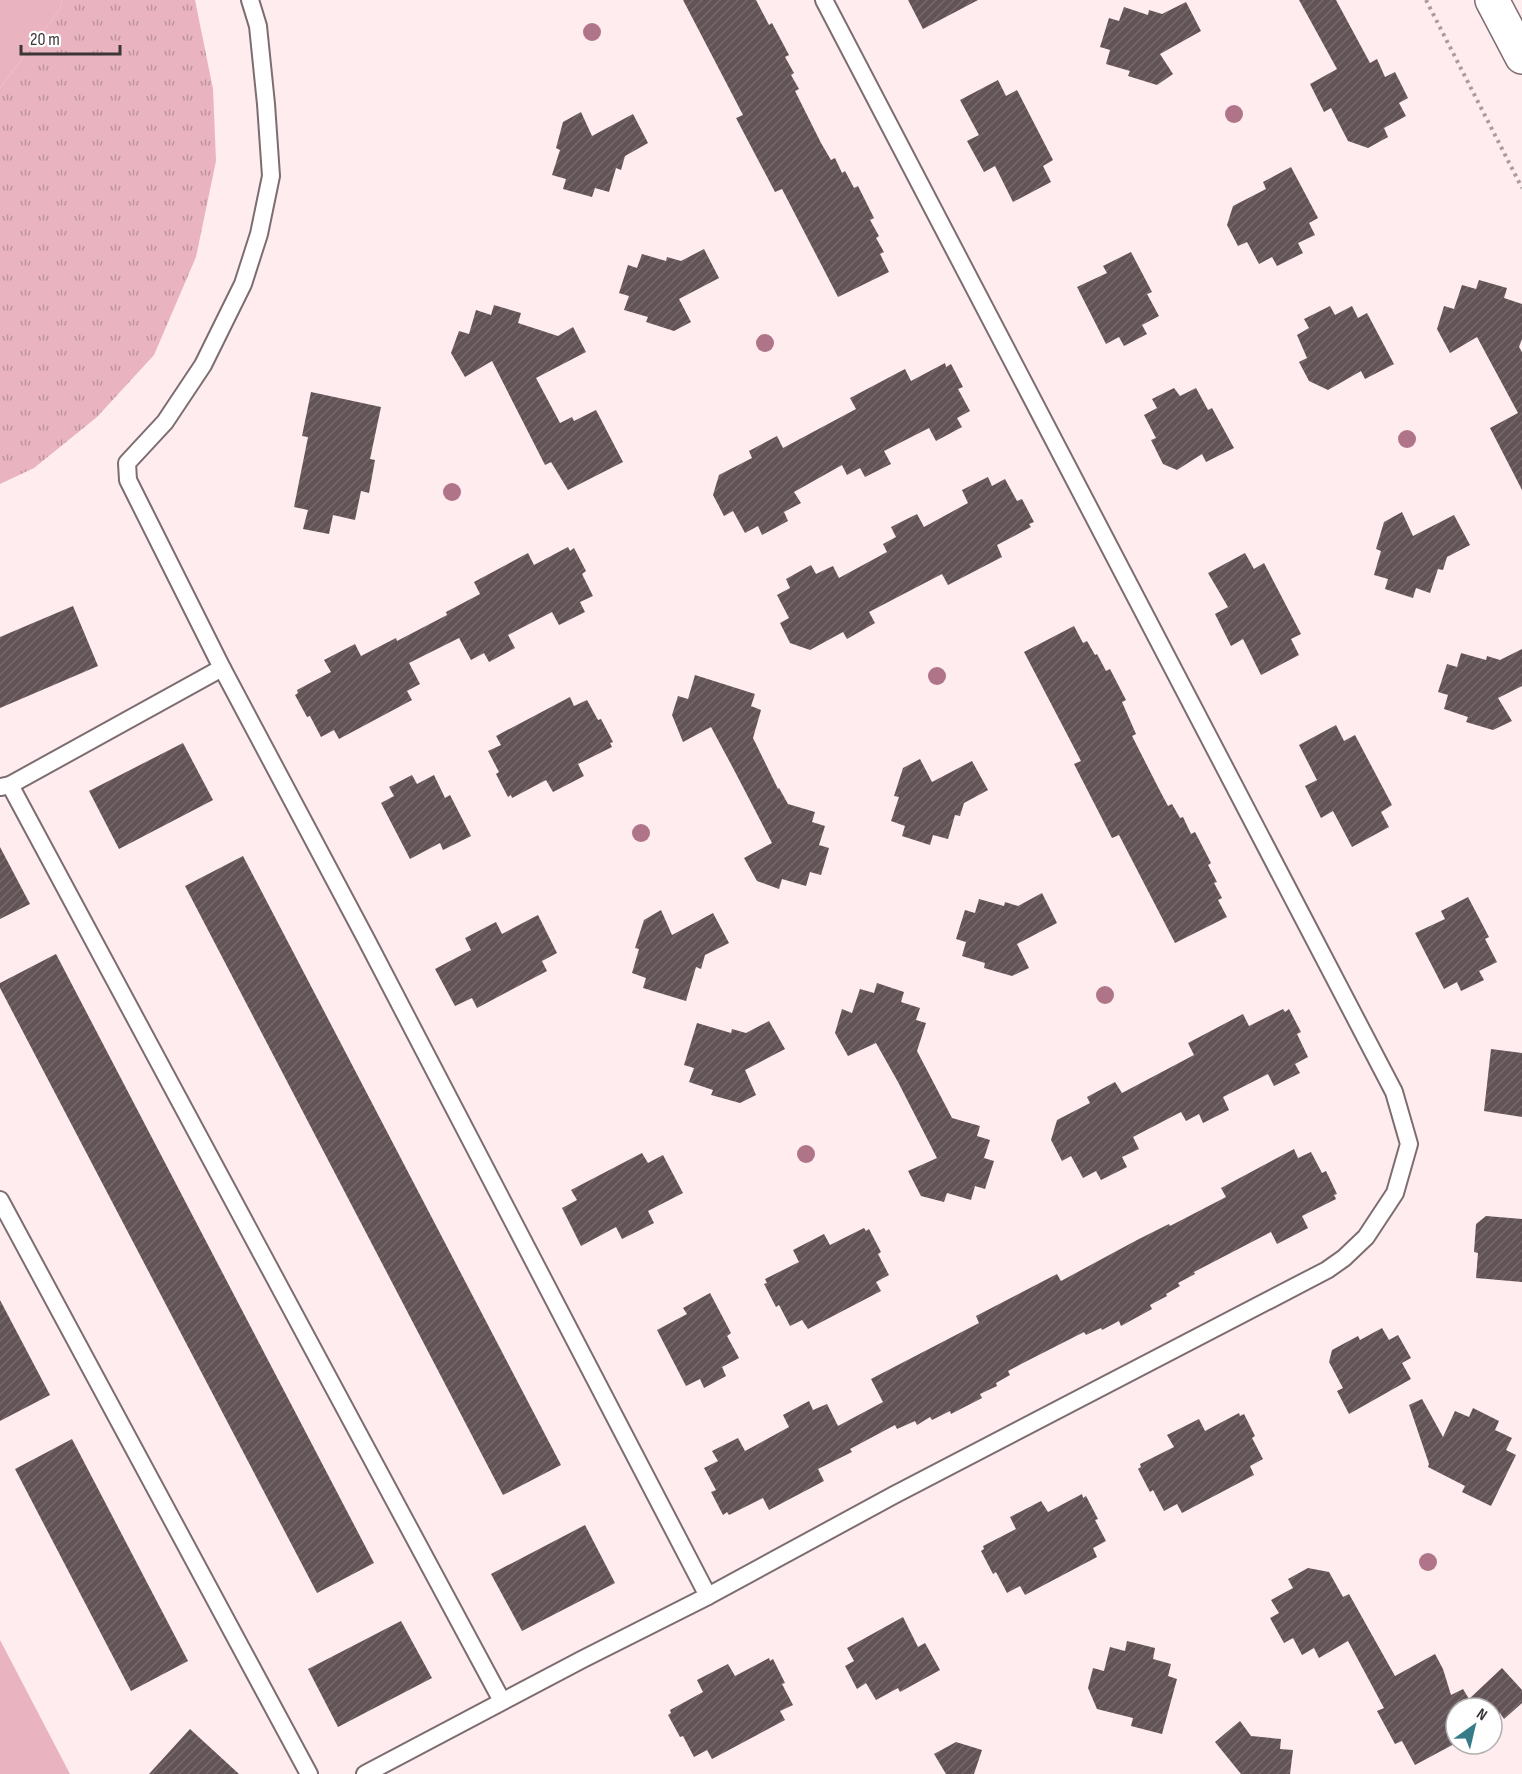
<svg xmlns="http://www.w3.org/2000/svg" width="1522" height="1774" viewBox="0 0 1522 1774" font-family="'Sofia Sans Condensed',sans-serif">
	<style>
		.green { fill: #e9b4bf }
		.park { fill: url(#park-tufts) }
		.building { fill: url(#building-hatch) }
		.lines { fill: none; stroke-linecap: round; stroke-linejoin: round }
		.lane-casing { stroke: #7d6d70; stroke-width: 20 }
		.secondary-casing { stroke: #7d6d70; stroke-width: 36 }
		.path { stroke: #a99c9e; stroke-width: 4; stroke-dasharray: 3 4.5; stroke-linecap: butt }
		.lane { stroke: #fff; stroke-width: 16 }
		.secondary { stroke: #fff; stroke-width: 33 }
		.tree { fill: #b07489 }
	</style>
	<defs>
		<pattern id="park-tufts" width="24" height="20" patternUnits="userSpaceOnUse" patternTransform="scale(1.5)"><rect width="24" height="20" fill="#e9b4bf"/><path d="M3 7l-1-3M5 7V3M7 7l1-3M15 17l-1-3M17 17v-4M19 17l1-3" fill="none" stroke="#be939c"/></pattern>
		<pattern id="building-hatch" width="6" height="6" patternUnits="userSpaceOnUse" patternTransform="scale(1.5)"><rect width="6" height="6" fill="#625356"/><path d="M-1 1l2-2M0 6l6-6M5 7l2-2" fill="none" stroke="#76696c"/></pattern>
	</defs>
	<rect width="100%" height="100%" fill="#feecef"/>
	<!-- green -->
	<g class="green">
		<path d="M0,0H62L60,9L0,88Z"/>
		<path d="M0,1640L70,1774H0Z"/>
	</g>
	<!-- park -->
	<path class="park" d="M62,0H195L213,89L216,161L196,257L154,355L97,417L34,468L0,484V88L60,9Z"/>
	<!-- building -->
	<g class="building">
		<path d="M683,0H756L769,25L772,23L789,55L785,57L794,73L791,75L799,89L795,91L821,143L831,160L835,158L842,173L845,171L854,188L858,186L874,218L870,220L879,236L876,238L884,252L880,254L889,272L838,297L782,189L775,192L736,118L743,115Z"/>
		<path d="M908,0H978L923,29Z"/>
		<path d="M1299,0H1336L1370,63L1377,59L1385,77L1395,72L1408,98L1399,103L1406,116L1384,128L1388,137L1368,148L1348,141L1331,108L1324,112L1310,84L1337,69Z"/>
		<path d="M1186,2L1201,31L1160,54L1173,74L1157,85L1128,76L1130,71L1106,64L1110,50L1100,47L1109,18L1119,21L1124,7L1148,15L1149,10L1162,14Z"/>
		<path d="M998,80L1006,96L1017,90L1053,160L1043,166L1051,182L1013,202L995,166L984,172L967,141L979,135L960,100Z"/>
		<path d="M581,112L592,136L633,114L648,143L625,156L621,170L616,168L609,192L595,188L592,197L563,189L566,179L552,175L560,150L556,148L563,122Z"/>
		<path d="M1291,167L1318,218L1309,223L1315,235L1298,243L1303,253L1277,266L1272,257L1259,264L1247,242L1238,246L1227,225L1233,206L1266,189L1263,182Z"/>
		<path d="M704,249L719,278L679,299L691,322L674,331L646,322L648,317L624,310L629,296L619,293L628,265L637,268L642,254L666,261L667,257L681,261Z"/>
		<path d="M1131,252L1152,292L1147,294L1159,316L1142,325L1147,334L1124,346L1119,337L1106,344L1077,287L1107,273L1103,266Z"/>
		<path d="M1479,280L1507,288L1504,298L1522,304V339L1519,347L1522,352V490L1490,428L1518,413L1477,337L1450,353L1437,329L1444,306L1454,309L1462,285L1476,289Z"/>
		<path d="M494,305L521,313L518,323L558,336L573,327L586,352L536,378L560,423L572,417L574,421L596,410L623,462L568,490L551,462L545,465L492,361L465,377L451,353L459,331L469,334L476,310L491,315Z"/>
		<path d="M1330,306L1335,315L1352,306L1358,318L1367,313L1394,364L1365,379L1361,371L1328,390L1309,381L1299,362L1307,358L1297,335L1309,328L1304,319Z"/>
		<path d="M945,363L946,367L951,364L963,387L958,389L970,411L957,418L962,427L936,441L929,428L884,451L891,464L865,477L860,468L847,475L842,465L794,492L801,503L784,512L788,521L762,535L758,526L745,533L733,511L724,516L713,495L719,475L752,458L749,451L777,436L783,448L856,409L850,398L905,369L911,381Z"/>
		<path d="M1174,388L1180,396L1196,388L1208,410L1212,408L1234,448L1206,462L1202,454L1177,470L1163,464L1151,440L1156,438L1144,415L1157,408L1152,399Z"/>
		<path d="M311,392L381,407L370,459L375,460L369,493L361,491L355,520L333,515L329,534L303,529L308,510L294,507L308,437L302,436Z"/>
		<path d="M988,477L992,486L1005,479L1017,501L1022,499L1034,522L1029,524L1031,527L997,545L1002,557L948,585L942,574L869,612L875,623L847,639L843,632L810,650L790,643L780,623L789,618L777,595L790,588L786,579L811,565L816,574L833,566L839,578L887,552L883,544L896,537L891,527L917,514L924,527L968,503L962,490Z"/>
		<path d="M1402,512L1413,536L1454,515L1470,545L1447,557L1443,570L1438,569L1430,593L1416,588L1413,598L1385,589L1388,579L1374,575L1381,551L1376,549L1384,522Z"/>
		<path d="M568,547L570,551L574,548L586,571L582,574L593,596L580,602L585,612L559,625L552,612L508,635L515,648L489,662L484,653L471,660L459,638L409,663L420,684L407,691L412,700L339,739L334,730L321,737L310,716L307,717L295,695L298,693L297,690L331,672L324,660L355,644L361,656L396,638L397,641L447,615L446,612L480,594L474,582L528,553L534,565Z"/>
		<path d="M1245,553L1254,569L1264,563L1301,634L1291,639L1299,655L1261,675L1243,639L1231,646L1215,614L1228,607L1208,573Z"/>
		<path d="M73,606L98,666L0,708V637Z"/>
		<path d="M1074,626L1083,643L1087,641L1095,655L1097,654L1106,671L1110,669L1126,700L1122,702L1136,734L1132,736L1159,789L1168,806L1172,804L1180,818L1183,817L1191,834L1195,832L1211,863L1208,865L1217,882L1214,883L1222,898L1218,900L1227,917L1175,943L1119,835L1112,838L1074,764L1081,761L1024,652Z"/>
		<path d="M1522,649V686L1498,698L1512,721L1493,730L1466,722L1468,717L1444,709L1448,695L1438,692L1447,664L1457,667L1461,653L1486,660L1487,656L1500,660Z"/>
		<path d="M695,675L755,694L751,706L761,710L753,738L778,789L779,788L788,804L815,812L812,822L825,826L819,845L829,848L821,875L810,872L806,886L782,879L779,889L757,881L744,858L772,843L733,768L711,727L683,742L672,715L678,696L688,699Z"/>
		<path d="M570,697L574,706L587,700L598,720L601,719L613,742L610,743L612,747L578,764L584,776L553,792L546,780L512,798L511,795L508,797L496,774L499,772L488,751L501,745L496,736Z"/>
		<path d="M1336,725L1344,741L1355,735L1392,805L1381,812L1389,827L1352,847L1333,811L1321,818L1305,786L1317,780L1299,745Z"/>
		<path d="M183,743L213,800L119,849L89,791Z"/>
		<path d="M920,759L932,782L972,761L988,790L964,803L960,816L955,815L948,839L933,835L930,845L902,836L905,826L891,821L899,797L894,796L903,768Z"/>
		<path d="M412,775L417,784L434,775L445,798L450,795L471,836L443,850L440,843L410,859L381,803L394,796L389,787Z"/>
		<path d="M0,847L30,904L0,919Z"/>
		<path d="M243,856L561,1465L503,1495L185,886Z"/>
		<path d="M1042,893L1057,923L1017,944L1029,968L1012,976L984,968L985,963L962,956L966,942L956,939L965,910L975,913L979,899L1004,906L1005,902L1018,906Z"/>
		<path d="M1468,897L1489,937L1485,939L1497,962L1479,971L1484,980L1461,991L1457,982L1444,989L1415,933L1445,919L1441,911Z"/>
		<path d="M661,910L672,935L713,913L729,943L705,955L701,969L696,967L686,1001L643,988L646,978L632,973L639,949L635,948L644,920Z"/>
		<path d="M538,915L557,953L542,961L547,971L477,1008L472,998L455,1006L435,969L471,950L465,938L496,922L502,934Z"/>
		<path d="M56,954L374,1563L317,1593L0,988V983Z"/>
		<path d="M877,983L904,992L901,1002L920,1008L916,1020L926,1023L917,1051L952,1118L980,1126L977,1136L990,1140L984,1158L994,1161L985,1189L975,1186L971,1200L947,1193L944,1202L921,1196L908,1171L937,1158L898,1082L876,1043L848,1056L835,1033L842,1009L852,1013L860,989L874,993Z"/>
		<path d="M1283,1009L1285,1012L1289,1009L1301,1032L1297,1034L1308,1057L1295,1064L1300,1073L1274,1086L1268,1074L1223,1097L1229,1110L1203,1123L1199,1114L1186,1121L1181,1112L1133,1137L1139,1149L1122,1157L1127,1167L1101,1180L1096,1171L1083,1178L1071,1156L1062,1161L1051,1140L1057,1120L1090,1103L1087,1097L1115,1082L1122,1093L1194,1055L1188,1043L1243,1014L1249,1026Z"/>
		<path d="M769,1021L785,1049L745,1070L756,1095L740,1103L711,1095L713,1090L689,1082L694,1068L684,1065L697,1023L731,1033L732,1029L746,1033Z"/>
		<path d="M1491,1049L1522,1053V1117L1484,1111Z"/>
		<path d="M1294,1149L1298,1158L1311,1152L1322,1173L1326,1171L1337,1194L1334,1195L1336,1199L1302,1216L1308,1228L1277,1244L1271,1232L1194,1272L1195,1274L1178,1283L1180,1286L1166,1294L1167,1296L1150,1305L1152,1309L1121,1326L1119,1321L1102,1330L1101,1328L1086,1335L1084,1332L1025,1362L1008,1371L1010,1375L996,1383L997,1386L980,1394L982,1398L951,1414L950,1411L932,1420L930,1417L917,1425L915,1421L897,1429L895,1425L850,1449L852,1452L818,1469L824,1481L769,1510L763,1498L729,1515L727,1512L723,1515L711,1492L716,1490L704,1468L718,1461L712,1451L738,1438L745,1451L789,1427L783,1415L809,1401L813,1410L827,1404L838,1426L883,1402L871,1379L979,1323L976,1316L1057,1274L1061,1281L1137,1240L1169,1224L1170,1226L1226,1197L1221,1188Z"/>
		<path d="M642,1153L648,1163L663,1155L683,1193L648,1211L654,1223L622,1239L616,1227L581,1246L562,1208L577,1200L571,1190Z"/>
		<path d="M1486,1216L1522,1219V1282L1476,1278L1478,1253L1474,1252L1476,1224Z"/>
		<path d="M864,1228L866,1231L869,1229L881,1252L878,1254L889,1275L876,1282L881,1291L808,1329L802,1320L790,1326L779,1305L776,1307L764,1284L767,1283L765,1279L799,1262L793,1250L824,1234L830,1245Z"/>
		<path d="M710,1293L731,1333L727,1336L739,1358L722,1367L726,1376L704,1388L700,1379L686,1386L657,1330L687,1314L683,1308Z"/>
		<path d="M0,1300L50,1395L0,1421Z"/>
		<path d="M1382,1328L1389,1340L1398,1335L1411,1358L1402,1363L1411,1379L1349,1414L1337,1391L1343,1388L1329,1362L1332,1350L1358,1336L1360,1340Z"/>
		<path d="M1422,1399L1443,1437L1455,1411L1469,1417L1473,1408L1499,1421L1495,1430L1512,1438L1506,1450L1516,1455L1491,1506L1462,1492L1465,1486L1428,1467L1429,1464L1409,1405Z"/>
		<path d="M1239,1413L1240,1416L1244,1414L1255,1436L1252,1438L1263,1459L1250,1466L1254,1475L1182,1513L1177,1504L1164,1511L1153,1490L1150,1492L1138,1469L1141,1467L1140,1464L1174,1447L1167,1435L1199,1419L1205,1431Z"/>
		<path d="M72,1439L188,1661L131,1691L15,1469Z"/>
		<path d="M1082,1494L1083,1498L1086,1496L1098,1519L1095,1520L1106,1541L1093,1548L1097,1557L1025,1595L1020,1586L1007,1593L996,1572L993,1574L981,1551L984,1549L983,1546L1016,1529L1010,1517L1041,1501L1048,1512Z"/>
		<path d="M585,1525L615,1583L522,1631L491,1574Z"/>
		<path d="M1308,1568L1329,1572L1343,1597L1349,1594L1395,1676L1435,1654L1443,1669L1451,1695L1463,1689L1469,1699L1502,1668L1522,1690V1703L1504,1719L1500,1713L1492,1718V1708H1456V1743L1415,1765L1402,1741L1395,1744L1377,1711L1384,1708L1348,1641L1319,1658L1314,1648L1302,1655L1293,1638L1284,1643L1270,1618L1279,1613L1271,1600L1293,1588L1288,1579Z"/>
		<path d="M903,1617L918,1647L925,1643L940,1670L900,1692L898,1688L876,1700L866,1683L857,1689L845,1666L854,1661L847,1648Z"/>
		<path d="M401,1621L432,1678L338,1727L308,1669Z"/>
		<path d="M1127,1641L1155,1648L1153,1659L1171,1664L1168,1676L1177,1679L1162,1734L1131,1726L1133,1718L1097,1709L1088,1688L1093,1668L1104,1671L1110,1647L1125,1651Z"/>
		<path d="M769,1658L770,1661L773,1659L785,1683L782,1684L793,1705L780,1711L785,1720L712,1759L707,1750L694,1757L683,1736L680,1737L668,1715L671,1713L670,1710L703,1692L697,1680L728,1664L735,1676Z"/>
		<path d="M1240,1721L1251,1736L1281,1739L1280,1749L1293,1750L1290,1774H1241L1215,1742Z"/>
		<path d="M190,1729L239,1774H149Z"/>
		<path d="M956,1742L982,1750L974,1774H946L934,1754Z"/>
	</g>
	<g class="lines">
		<defs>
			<g id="lane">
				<path d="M250,0L258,26L266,104L271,176L259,234L243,284L203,365L165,422L127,463L128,480L222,668L366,939L708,1596"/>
				<path d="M10,785L502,1701"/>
				<path d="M1,787L10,785L222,668"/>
				<path d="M0,1200L309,1774"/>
				<path d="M365,1774L583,1659L708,1596L894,1495L1327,1270L1344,1258L1366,1237L1395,1193L1409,1144L1394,1092L824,0"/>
			</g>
			<path id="secondary" d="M1492,0L1522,57"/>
		</defs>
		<!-- lane casing -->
		<use href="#lane" class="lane-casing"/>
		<!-- secondary casing -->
		<use href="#secondary" class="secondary-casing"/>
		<!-- path -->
		<path class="path" d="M1426,0L1522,188"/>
		<!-- lane -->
		<use href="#lane" class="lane"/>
		<!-- secondary -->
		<use href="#secondary" class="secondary"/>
	</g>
	<!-- trees -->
	<g class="tree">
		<circle cx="592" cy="32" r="9"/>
		<circle cx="1234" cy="114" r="9"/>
		<circle cx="765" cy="343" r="9"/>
		<circle cx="1407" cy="439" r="9"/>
		<circle cx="452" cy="492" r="9"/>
		<circle cx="937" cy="676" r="9"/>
		<circle cx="641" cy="833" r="9"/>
		<circle cx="1105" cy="995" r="9"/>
		<circle cx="806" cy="1154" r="9"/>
		<circle cx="1428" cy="1562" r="9"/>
	</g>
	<!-- north arrow -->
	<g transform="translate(1474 1726) rotate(34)"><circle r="28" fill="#ffffff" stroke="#b1afaf" stroke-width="1.5"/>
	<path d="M0-4.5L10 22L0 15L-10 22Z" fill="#367c88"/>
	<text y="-9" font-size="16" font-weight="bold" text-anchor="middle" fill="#3d3637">N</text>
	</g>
	<!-- scale -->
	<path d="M21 45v9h99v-9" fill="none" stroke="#3d3637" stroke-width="3"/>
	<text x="30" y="45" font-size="18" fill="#3d3637" stroke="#ffffff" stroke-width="4.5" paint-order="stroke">20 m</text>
</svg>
